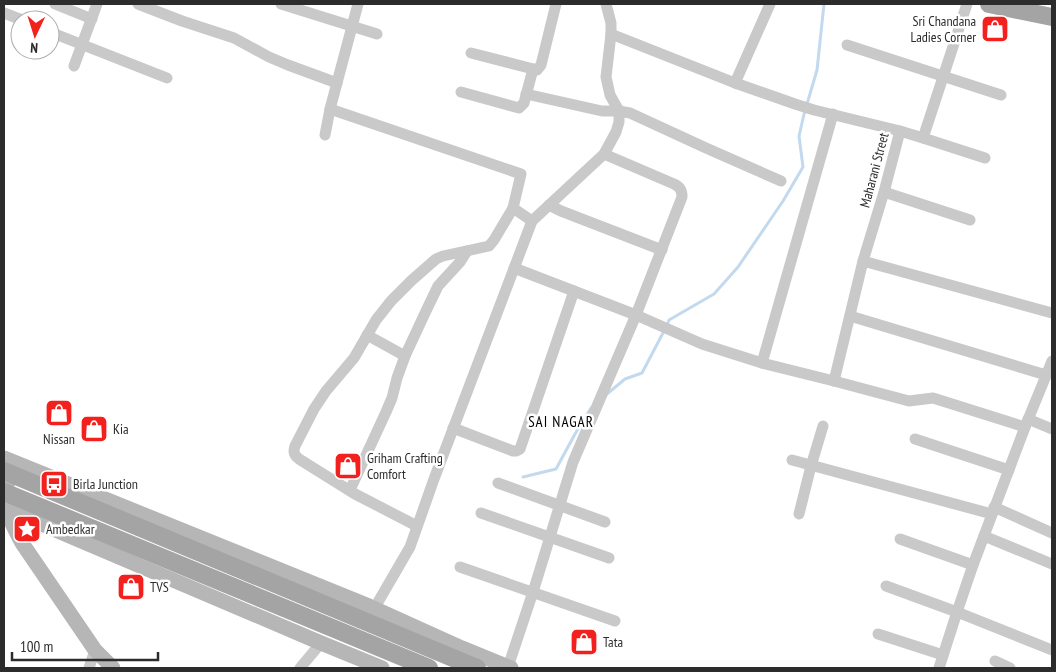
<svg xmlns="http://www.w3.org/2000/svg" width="1056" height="672" viewBox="0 0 1056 672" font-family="'PT Sans Narrow',sans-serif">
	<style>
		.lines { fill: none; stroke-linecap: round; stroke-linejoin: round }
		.stream { stroke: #c2d9ee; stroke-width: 3 }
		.street { stroke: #c9c9c9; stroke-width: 11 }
		.secondary { stroke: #b6b6b6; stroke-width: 15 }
		.primary { stroke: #a4a4a4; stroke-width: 18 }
		.labels { text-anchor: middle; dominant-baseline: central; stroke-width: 5; stroke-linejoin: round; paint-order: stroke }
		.poi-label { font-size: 14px; fill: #2c2c2c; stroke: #fff; text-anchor: start }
		.street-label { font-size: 14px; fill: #2c2c2c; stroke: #fff }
		.neighbourhood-label { font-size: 15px; letter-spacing: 1px; fill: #000; stroke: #fff }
	</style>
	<rect width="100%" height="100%" fill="#fff"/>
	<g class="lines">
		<!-- stream -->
		<g class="stream">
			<path d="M807,104L817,70L824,4"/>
			<path d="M667,325L669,320L714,294L738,267L783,201L803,167L799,136L805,110"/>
			<path d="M607,394L625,379L642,373L664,331"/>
			<path d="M523,477L556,469L575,434L591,408"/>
		</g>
		<!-- street -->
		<g class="street">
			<path d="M55,4L92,19"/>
			<path d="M138,4L182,21L234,38L269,57L288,65L337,83"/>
			<path d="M281,4L377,34"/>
			<path d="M4,13L22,20"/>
			<path d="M50,32L167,78"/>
			<path d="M611,34L735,83L795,104L814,110L900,131"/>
			<path d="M847,45L1001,95"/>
			<path d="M471,53L537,70L541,65L556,4"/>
			<path d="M74,66L97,4"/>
			<path d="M735,83L770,4"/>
			<path d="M461,92L519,108L524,103L533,69"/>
			<path d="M526,94L602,111H619L630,113L706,148L781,181"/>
			<path d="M330,109L521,174L513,208L532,221"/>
			<path d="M325,135L330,109L358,4"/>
			<path d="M923,138L985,158"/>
			<path d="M884,192L970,220"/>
			<path d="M549,205L561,211L662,250"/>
			<path d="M863,261L884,192L900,131L923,138L967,4"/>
			<path d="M514,268L636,315L682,197C682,190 680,187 674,184L604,154"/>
			<path d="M850,316L1046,375"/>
			<path d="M367,335L405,356"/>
			<path d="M1052,361L1025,427L973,565L957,612L1052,650"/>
			<path d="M762,363L833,114"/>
			<path d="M834,381L909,401L933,398L1025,427"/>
			<path d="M1028,419L1052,429"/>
			<path d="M453,428L513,451H516L520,449L574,291"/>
			<path d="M915,439L1009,470"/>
			<path d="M792,460L992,514"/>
			<path d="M498,483L605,522"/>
			<path d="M350,490L386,412L392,398L397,378L405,356L426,311L438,286L460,262L467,251"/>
			<path d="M994,507L1052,533"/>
			<path d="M481,513L609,558"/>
			<path d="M799,514L811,466L823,426"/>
			<path d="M417,526L355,494L299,459C294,455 293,452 295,446L314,409L326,391L354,358L376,320L391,301L412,280L436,259L443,256L489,246L494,240L513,208"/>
			<path d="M984,536L1052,564"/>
			<path d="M900,539L973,565"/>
			<path d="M460,567L615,621"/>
			<path d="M886,586L957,612L939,668"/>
			<path d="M374,609L410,547L434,479L532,221L604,154L616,132L619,122V111L610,95L606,77L611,34V23L606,4"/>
			<path d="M878,634L943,655"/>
			<path d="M995,661L1010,668"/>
			<path d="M508,667L533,592L573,462L636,315L702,344L762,363L834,381L863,261L1052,313"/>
			<path d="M89,668L95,650"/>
			<path d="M300,668L321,643"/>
		</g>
		<!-- secondary -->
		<g class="secondary">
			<path d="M4,458L369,606L462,648L511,668"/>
			<path d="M16,464C12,473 8,481 5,490C1,505 15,530 22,543L95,650L113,668"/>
			<path d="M4,508L321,643L382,668"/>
		</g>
		<!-- primary -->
		<g class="primary">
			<path d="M989,4L1052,17"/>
			<path d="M4,471L477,668"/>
			<path d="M4,492L429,668"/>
		</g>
	</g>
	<!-- icons -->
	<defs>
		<symbol id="shop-square" viewBox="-11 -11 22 22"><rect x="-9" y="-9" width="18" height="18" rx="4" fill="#f3211e" stroke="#fff"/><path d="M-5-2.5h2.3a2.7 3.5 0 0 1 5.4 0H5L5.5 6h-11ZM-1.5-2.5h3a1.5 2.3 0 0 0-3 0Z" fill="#fff"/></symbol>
		<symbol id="bus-square" viewBox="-11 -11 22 22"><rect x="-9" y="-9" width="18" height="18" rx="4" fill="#f3211e" stroke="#fff"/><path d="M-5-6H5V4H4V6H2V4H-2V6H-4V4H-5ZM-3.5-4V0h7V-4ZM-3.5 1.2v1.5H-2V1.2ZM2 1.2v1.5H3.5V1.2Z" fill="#fff"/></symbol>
		<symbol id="sight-square" viewBox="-11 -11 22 22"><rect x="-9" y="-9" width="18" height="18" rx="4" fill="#f3211e" stroke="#fff"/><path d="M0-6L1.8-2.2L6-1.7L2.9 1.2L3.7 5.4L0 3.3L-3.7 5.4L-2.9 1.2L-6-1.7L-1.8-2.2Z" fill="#fff"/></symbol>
	</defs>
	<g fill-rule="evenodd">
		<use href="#shop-square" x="979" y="13" width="32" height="32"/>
		<use href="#shop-square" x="43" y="397" width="32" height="32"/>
		<use href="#shop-square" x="78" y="413" width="32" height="32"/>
		<use href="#shop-square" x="332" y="450" width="32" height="32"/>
		<use href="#bus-square" x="38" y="468" width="32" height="32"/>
		<use href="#sight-square" x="11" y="513" width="32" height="32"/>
		<use href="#shop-square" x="115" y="571" width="32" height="32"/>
		<use href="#shop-square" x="568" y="626" width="32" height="32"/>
	</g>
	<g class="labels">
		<!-- poi labels -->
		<g class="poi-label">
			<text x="976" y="21" text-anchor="end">Sri Chandana<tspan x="976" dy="16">Ladies Corner</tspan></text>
			<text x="113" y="429">Kia</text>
			<text x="59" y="439" text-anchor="middle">Nissan</text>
			<text x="367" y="458">Griham Crafting<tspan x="367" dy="16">Comfort</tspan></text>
			<text x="73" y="484">Birla Junction</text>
			<text x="46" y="529">Ambedkar</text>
			<text x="150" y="587">TVS</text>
			<text x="603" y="642">Tata</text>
		</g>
		<!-- street labels -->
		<g class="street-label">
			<text transform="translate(874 170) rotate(-75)">Maharani Street</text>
		</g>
		<!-- neighbourhood labels -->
		<g class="neighbourhood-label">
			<text x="561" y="421">SAI NAGAR</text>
		</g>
	</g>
	<!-- border -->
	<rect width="1056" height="672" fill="none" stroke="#2c2c2c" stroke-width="10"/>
	<!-- north arrow -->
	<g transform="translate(35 35) rotate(184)"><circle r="24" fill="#ffffff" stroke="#ababab"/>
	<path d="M0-4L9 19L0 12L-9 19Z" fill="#f3211e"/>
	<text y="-8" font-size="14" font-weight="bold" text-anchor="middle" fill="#2c2c2c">N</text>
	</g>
	<!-- scale -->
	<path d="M12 652v8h146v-8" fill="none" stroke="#2c2c2c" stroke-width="2.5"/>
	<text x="20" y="652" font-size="15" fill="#2c2c2c" stroke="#ffffff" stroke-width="4" paint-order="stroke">100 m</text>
</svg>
